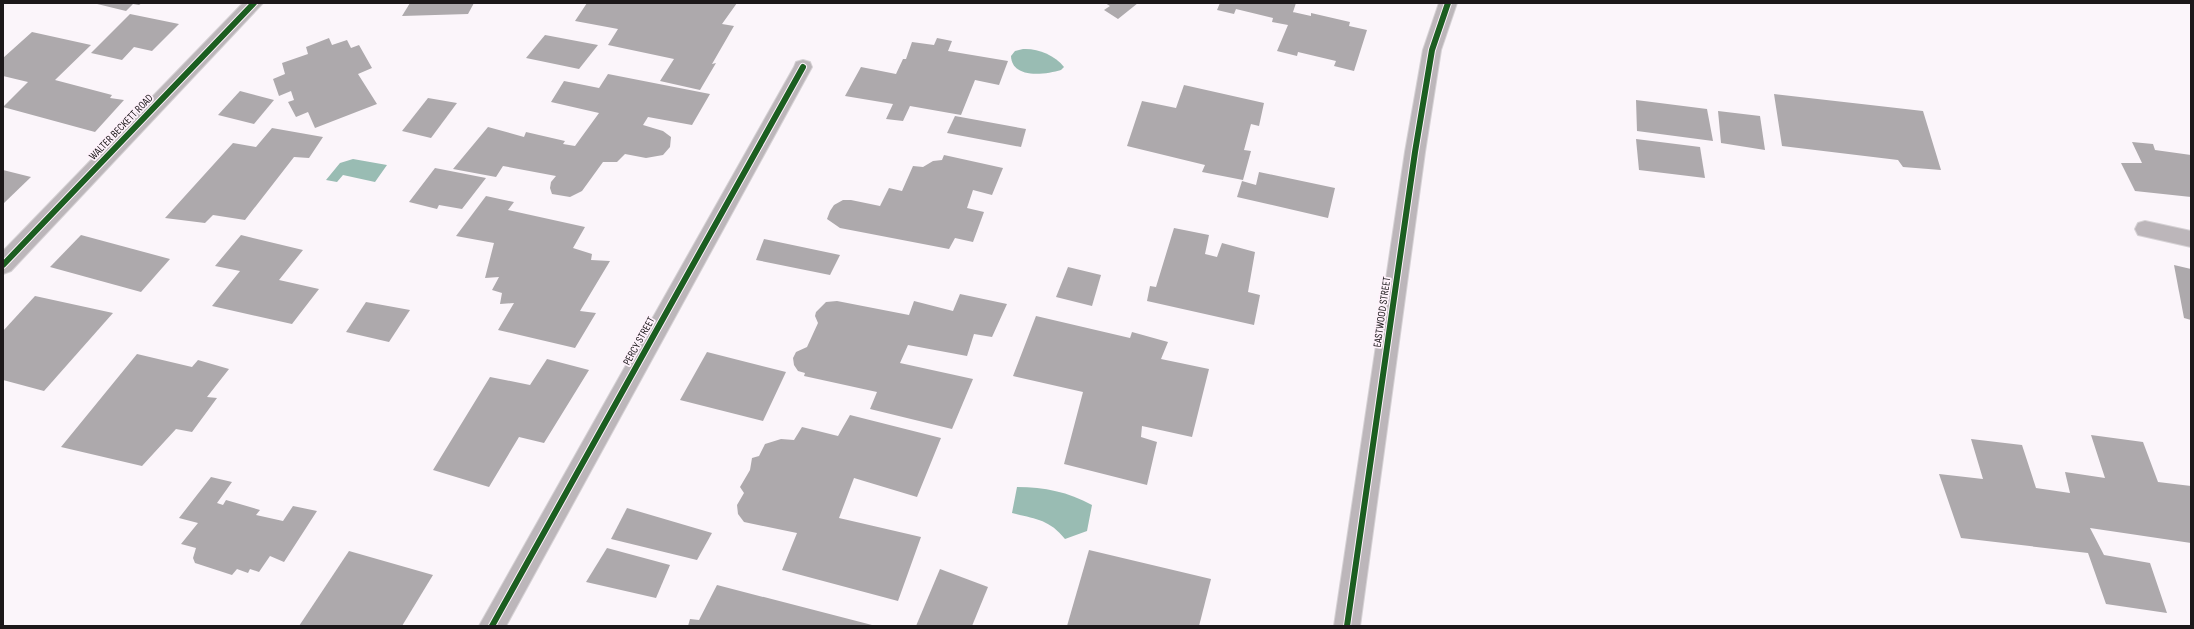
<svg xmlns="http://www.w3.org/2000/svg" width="2194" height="629" viewBox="0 0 2194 629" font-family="'Sofia Sans Condensed',sans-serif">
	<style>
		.water { fill: #99bcb3 }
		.building { fill: #ada9ac }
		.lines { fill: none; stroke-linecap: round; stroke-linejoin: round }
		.minor-casing { stroke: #d6d2d5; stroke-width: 2 }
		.minor { fill: #bcb6ba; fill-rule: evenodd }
		.cycleway-casing { stroke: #fef2fb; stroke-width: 8 }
		.cycleway { stroke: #1b5e20; stroke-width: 6 }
		.labels { text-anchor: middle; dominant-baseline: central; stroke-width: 3.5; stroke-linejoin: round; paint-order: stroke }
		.street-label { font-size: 11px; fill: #1c181a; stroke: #fef2fb }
	</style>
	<rect width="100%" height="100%" fill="#fbf5fa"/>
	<!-- water -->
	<g class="water">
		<path d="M1023,49C1037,48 1055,55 1064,67L1061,70C1044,75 1012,79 1011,56L1015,51Z"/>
		<path d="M353,159L387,165L375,182L343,175L337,182L326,180L340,163Z"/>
		<path d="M1017,487C1045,487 1068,492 1092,505L1087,531L1065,539C1049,519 1035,519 1012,513Z"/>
	</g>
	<!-- building -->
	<g class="building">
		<path d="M93,3H142L139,5L133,4L126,11Z"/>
		<path d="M410,3H474L468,14L402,16Z"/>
		<path d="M587,3L637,4L737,3L722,24L734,26L712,64L716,63L700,90L660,81L674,59L608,45L618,29L575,21Z"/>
		<path d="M1105,3H1138L1118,19L1104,10L1110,6Z"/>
		<path d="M1220,3H1296L1291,18L1293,12L1311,16V13L1350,22L1349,26L1367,30L1354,71L1334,66L1336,61L1298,52L1297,56L1277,51L1288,25L1272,22L1273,18L1236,9L1234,14L1217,10Z"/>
		<path d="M130,14L179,24L152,51L134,47L122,60L91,53Z"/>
		<path d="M32,32L91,45L55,80L112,95L110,98L124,100L95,132L3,107L28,82L3,76V58Z"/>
		<path d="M545,35L598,45L579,69L526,58Z"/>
		<path d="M329,38L332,45L347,40L351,48L359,45L372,68L358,74L377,104L315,128L308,112L296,117L288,102L294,100L291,91L279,96L273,79L285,74L282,63L308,54L306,47Z"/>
		<path d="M937,38L952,41L948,51L1008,61L999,85L975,80L961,115L910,106L903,121L886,119L893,104L845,96L861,67L896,74L903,59H906L912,42L934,45Z"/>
		<path d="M608,74L710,94L692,125L648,117L643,125L663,131L671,137L670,147L663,155L646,158L625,154L617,162H603L582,191L570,197L552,194L550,188L551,182L556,176L503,166L496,177L453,169L488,127L524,137L526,132L565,141L563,144L575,146L599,113L551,102L564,81L599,88Z"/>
		<path d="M1184,85L1264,103L1259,126L1251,124L1244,150L1251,151L1243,180L1202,172L1205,165L1127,146L1142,101L1176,108Z"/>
		<path d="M240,91L274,100L254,124L218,115Z"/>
		<path d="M1774,94L1923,111L1941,170L1903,167L1898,160L1782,146Z"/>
		<path d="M428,98L457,103L431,138L402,131Z"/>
		<path d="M1636,100L1707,109L1713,141L1637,131Z"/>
		<path d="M1718,111L1760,116L1765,150L1721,143Z"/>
		<path d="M955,116L1026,129L1021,147L947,133Z"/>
		<path d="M272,128L323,137L309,158L294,157L245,220L213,215L205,223L165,218L233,143L256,147Z"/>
		<path d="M1636,139L1700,147L1705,178L1639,170Z"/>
		<path d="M2132,142L2153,144L2155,150L2191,155V197L2135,191L2121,163H2142Z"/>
		<path d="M944,155L1003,168L992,195L973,190L967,208L984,212L973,242L955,238L949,249L840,228L827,219L830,211L834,205L843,200H851L880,206L889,188L902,191L913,166L923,167L933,161L942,160Z"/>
		<path d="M435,168L486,178L462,209L439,205L437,209L409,202Z"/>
		<path d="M3,170L31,177L3,204Z"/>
		<path d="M1259,172L1335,188L1328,218L1237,197L1242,181L1256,185Z"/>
		<path d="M486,196L514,202L508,210L585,227L573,248L592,254L591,260L610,261L580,311L596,313L575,348L498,330L514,303L500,304L502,293L492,290L499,277L485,278L494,243L456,236Z"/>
		<path d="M1174,228L1209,235L1205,254L1217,257L1222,243L1255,252L1248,292L1260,295L1254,325L1147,301L1150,286L1156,287Z"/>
		<path d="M81,235L170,259L141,292L50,267Z"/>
		<path d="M241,235L303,250L279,280L319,289L292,324L212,306L240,271L215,266Z"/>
		<path d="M764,239L840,255L830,275L756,260Z"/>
		<path d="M2174,265L2191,269V320L2184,318Z"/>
		<path d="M1068,267L1101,275L1092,306L1056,297Z"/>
		<path d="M960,294L1007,304L992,337L974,334L967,356L908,345L900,363L973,379L952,429L870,409L877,392L804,376L805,373L798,371L794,365L793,358L796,352L807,347L818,323L815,316L816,312L826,302L837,301L909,315L914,301L953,311Z"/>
		<path d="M35,296L113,313L44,391L3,380V331Z"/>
		<path d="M366,302L410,310L389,342L346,332Z"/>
		<path d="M1036,316L1130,338L1132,332L1168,342L1161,359L1209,369L1192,437L1142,426L1141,437L1157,442L1147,485L1064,464L1083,392L1013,376Z"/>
		<path d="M707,352L786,372L763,421L680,400Z"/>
		<path d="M137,354L192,367L198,360L229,369L207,397L217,398L192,432L176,429L142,466L61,447Z"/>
		<path d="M547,359L589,370L544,443L519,437L489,487L433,470L490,377L530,385Z"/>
		<path d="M850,415L941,438L917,497L854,478L839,518L921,537L898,601L782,570L797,533L744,522L738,514L737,505L744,493L740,487L750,470L752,458L759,456L765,444L781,439L794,440L802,427L838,436Z"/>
		<path d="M2091,435L2143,442L2158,482L2191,486V543L2090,528L2104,555L2150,563L2167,613L2106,604L2088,553L1961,538L1939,474L1983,479L1971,439L2022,445L2036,488L2070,493L2065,472L2105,478Z"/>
		<path d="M211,477L232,482L217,503L223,505L226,500L260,510L256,515L283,521L293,506L317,511L284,562L270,556L259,572L250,569L248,573L237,569L232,575L195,563L193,558L196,548L181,544L198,523L179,518Z"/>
		<path d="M627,508L712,533L697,560L611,539Z"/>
		<path d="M607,548L670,565L656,598L586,582Z"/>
		<path d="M1089,550L1211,579L1199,626H1067Z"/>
		<path d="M349,551L433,575L402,626H299Z"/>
		<path d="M940,569L988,587L972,626H916Z"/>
		<path d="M717,585L872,625V626H688L690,619L699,620Z"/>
	</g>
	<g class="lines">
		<defs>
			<g id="minor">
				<path d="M243,3H263L11,271L3,274V251Z"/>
				<path d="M1439,3H1457L1441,50L1425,152L1360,626H1334L1405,152L1423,50Z"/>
				<path d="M803,60L810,62L812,67L506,626H479L794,67L796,62Z"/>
				<path d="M2145,221L2191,231V247L2138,235L2135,229L2138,223Z"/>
			</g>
		</defs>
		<!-- minor casing -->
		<use href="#minor" class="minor-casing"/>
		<!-- minor -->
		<use href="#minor" class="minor"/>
		<defs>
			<g id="cycleway">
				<path d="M3,265L254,3"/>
				<path d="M492,626L803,67"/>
				<path d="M1347,626L1415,152L1432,50L1448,3"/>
			</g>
		</defs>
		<!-- cycleway casing -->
		<use href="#cycleway" class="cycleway-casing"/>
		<!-- cycleway -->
		<use href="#cycleway" class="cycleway"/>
	</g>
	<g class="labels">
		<!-- street labels -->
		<g class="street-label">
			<text transform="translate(121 127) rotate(-46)">WALTER BECKETT ROAD</text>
			<text transform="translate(1382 312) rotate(-82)">EASTWOOD STREET</text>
			<text transform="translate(639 341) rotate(-61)">PERCY STREET</text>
		</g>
	</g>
	<!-- border -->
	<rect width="2194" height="629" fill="none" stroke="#1c181a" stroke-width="8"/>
</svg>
